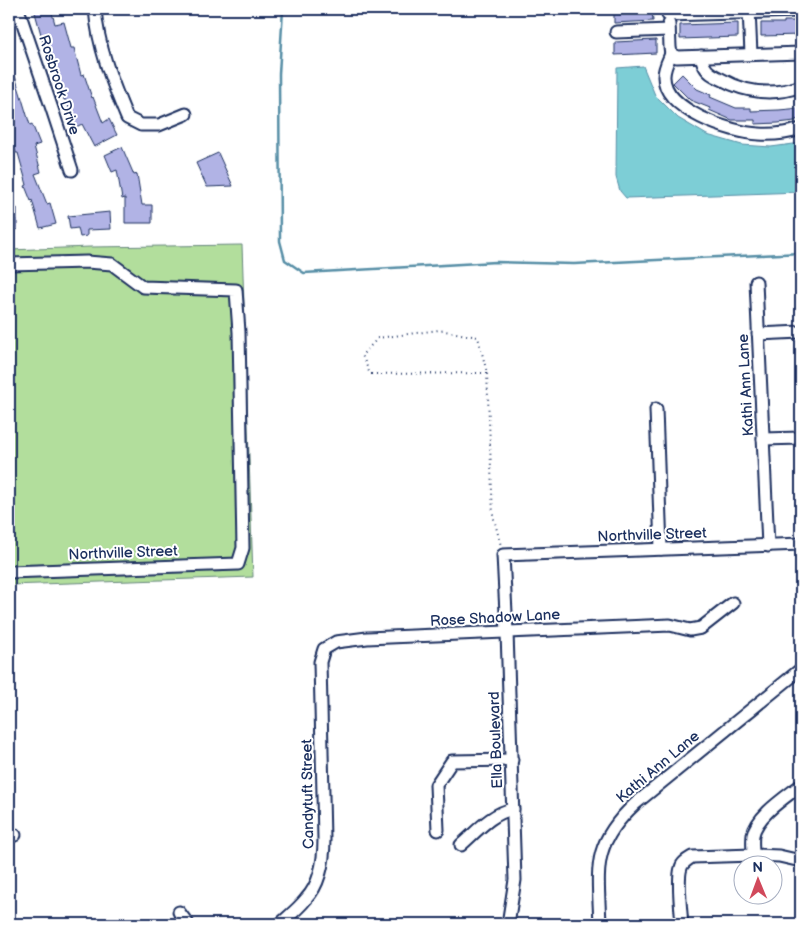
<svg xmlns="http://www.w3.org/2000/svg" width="810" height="933" viewBox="0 0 810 933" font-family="'Balsamiq Sans',sans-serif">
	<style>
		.green { fill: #b2de9c; stroke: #66867d }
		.water { fill: #7dced6; stroke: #568ea6 }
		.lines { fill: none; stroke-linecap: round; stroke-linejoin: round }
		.stream { stroke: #568ea6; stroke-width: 2.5 }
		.building { fill: #b1b3e5; stroke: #1b2f5e }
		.minor-casing { stroke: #1b2f5e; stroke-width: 15 }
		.path { stroke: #1b2f5e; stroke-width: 2; stroke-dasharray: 1 4; stroke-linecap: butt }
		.minor { stroke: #fff; stroke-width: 11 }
		.labels { text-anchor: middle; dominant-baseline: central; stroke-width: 4; stroke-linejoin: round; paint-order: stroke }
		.street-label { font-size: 15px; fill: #1b2f5e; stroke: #fff }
	</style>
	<rect width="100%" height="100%" fill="#fff"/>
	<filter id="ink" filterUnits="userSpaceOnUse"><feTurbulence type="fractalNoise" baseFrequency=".02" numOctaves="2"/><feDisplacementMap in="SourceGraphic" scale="10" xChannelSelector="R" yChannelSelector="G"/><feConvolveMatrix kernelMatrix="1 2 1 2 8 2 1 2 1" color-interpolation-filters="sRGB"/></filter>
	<g filter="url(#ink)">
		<!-- green -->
		<path class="green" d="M242,245L253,577L9,585V250L90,247Z"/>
		<!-- water -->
		<path class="water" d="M643,66L655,95L678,118L707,135L742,145L771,147L801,143V192L626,198L620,191L616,177L617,68Z"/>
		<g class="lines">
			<!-- stream -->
			<path class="stream" d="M283,9L279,74L280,241L285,260L304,273L496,262L574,264L801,253"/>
		</g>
		<!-- building -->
		<g class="building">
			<path d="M34,9H51L55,24L64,22L71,48H74L81,75L84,74L92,98L93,97L103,123L109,119L117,135L94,147L82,124L76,127L66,100H64L48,48L45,49Z"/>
			<path d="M652,9L653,21L614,23V10Z"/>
			<path d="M784,21H800L801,35L761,36V23H784Z"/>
			<path d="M738,23V37L680,39V25Z"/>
			<path d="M656,40V53L615,55V42Z"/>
			<path d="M682,74L697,89L711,95L710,97L736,108H751V111L779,110L801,108V119L795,120V121L778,123L755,124V120H732L709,110L710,108L690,100L673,83Z"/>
			<path d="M15,76L30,125L32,124L40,144L34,146L41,172L35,174L47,204L50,203L56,224L40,228L32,200L31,201L25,186L27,185L18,153H16L9,134V78Z"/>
			<path d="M122,147L134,175L137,174L142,205H152V223H125V198L122,199L117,170L112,172L105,155Z"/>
			<path d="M218,153L233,186L207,187L196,163Z"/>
			<path d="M17,208V230H9V209Z"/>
			<path d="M110,212L111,229L87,230V236L80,237L78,228L70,229L68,216Z"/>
		</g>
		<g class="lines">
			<defs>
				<g id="minor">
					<path d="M18,9L52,109L72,170"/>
					<path d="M95,9C98,47 112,82 127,118L141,125H159L186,114"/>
					<path d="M749,9L751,54"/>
					<path d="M668,15L801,11"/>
					<path d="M669,24L670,47L671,54"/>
					<path d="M616,32L669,30"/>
					<path d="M671,54C668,61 664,68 664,76C663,110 732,133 759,134C773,135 788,133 801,129"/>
					<path d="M671,54L677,57L801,53"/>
					<path d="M701,56C702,59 703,64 705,67C708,73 715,76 721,79C746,93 774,96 801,86"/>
					<path d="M9,264L87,262L112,264L143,287L236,290L239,332L243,548L238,564L9,572"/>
					<path d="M756,282L768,546"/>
					<path d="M758,334L801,332"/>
					<path d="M656,409L661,549"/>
					<path d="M763,439L801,438"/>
					<path d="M438,830L436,785L452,761L512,760"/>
					<path d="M9,836L15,835"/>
					<path d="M461,845C477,831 492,813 513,809"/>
					<path d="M753,855C753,848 752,841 753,835C757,815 786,797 801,785"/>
					<path d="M179,912L188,924"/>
					<path d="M280,924C289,916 299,908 306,899C321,883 324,860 324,839L320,662L324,649L336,642L367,638L670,625L690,630L701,628L733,603"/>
					<path d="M508,924L515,880L507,632L503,555L801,544"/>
					<path d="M600,924C598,869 591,845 635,804L801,669"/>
					<path d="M682,924C681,912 677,879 681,868C682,863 687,860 692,857L753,855L779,856L801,861"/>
				</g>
			</defs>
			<!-- minor casing -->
			<use href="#minor" class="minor-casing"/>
			<!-- path -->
			<path class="path" d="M487,373L370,374L362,355L378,338L439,330L478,337L487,373L493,515L501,546"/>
			<!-- minor -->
			<use href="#minor" class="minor"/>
		</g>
	</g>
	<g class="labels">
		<!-- street labels -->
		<g class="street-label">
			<text transform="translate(59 85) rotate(72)">Rosbrook Drive</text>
			<text transform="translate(746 385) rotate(-93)">Kathi Ann Lane</text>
			<text transform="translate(652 535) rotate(-2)">Northville Street</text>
			<text transform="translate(123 553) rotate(-2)">Northville Street</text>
			<text transform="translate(495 618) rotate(-3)">Rose Shadow Lane</text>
			<text transform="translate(496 740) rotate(-92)">Ella Boulevard</text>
			<text transform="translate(658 767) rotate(-40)">Kathi Ann Lane</text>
			<text transform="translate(308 794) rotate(-91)">Candytuft Street</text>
		</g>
	</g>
	<!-- margin -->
	<rect width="810" height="933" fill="none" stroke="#fff" stroke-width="30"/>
	<rect x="15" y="15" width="780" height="903" fill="none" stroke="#1b2f5e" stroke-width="2" filter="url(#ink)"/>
	<!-- north arrow -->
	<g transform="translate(758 880) rotate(359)"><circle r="24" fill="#ffffff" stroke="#a4acbf"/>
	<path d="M0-4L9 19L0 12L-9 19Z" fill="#d1495b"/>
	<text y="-8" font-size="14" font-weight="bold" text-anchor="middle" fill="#1b2f5e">N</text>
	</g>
</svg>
